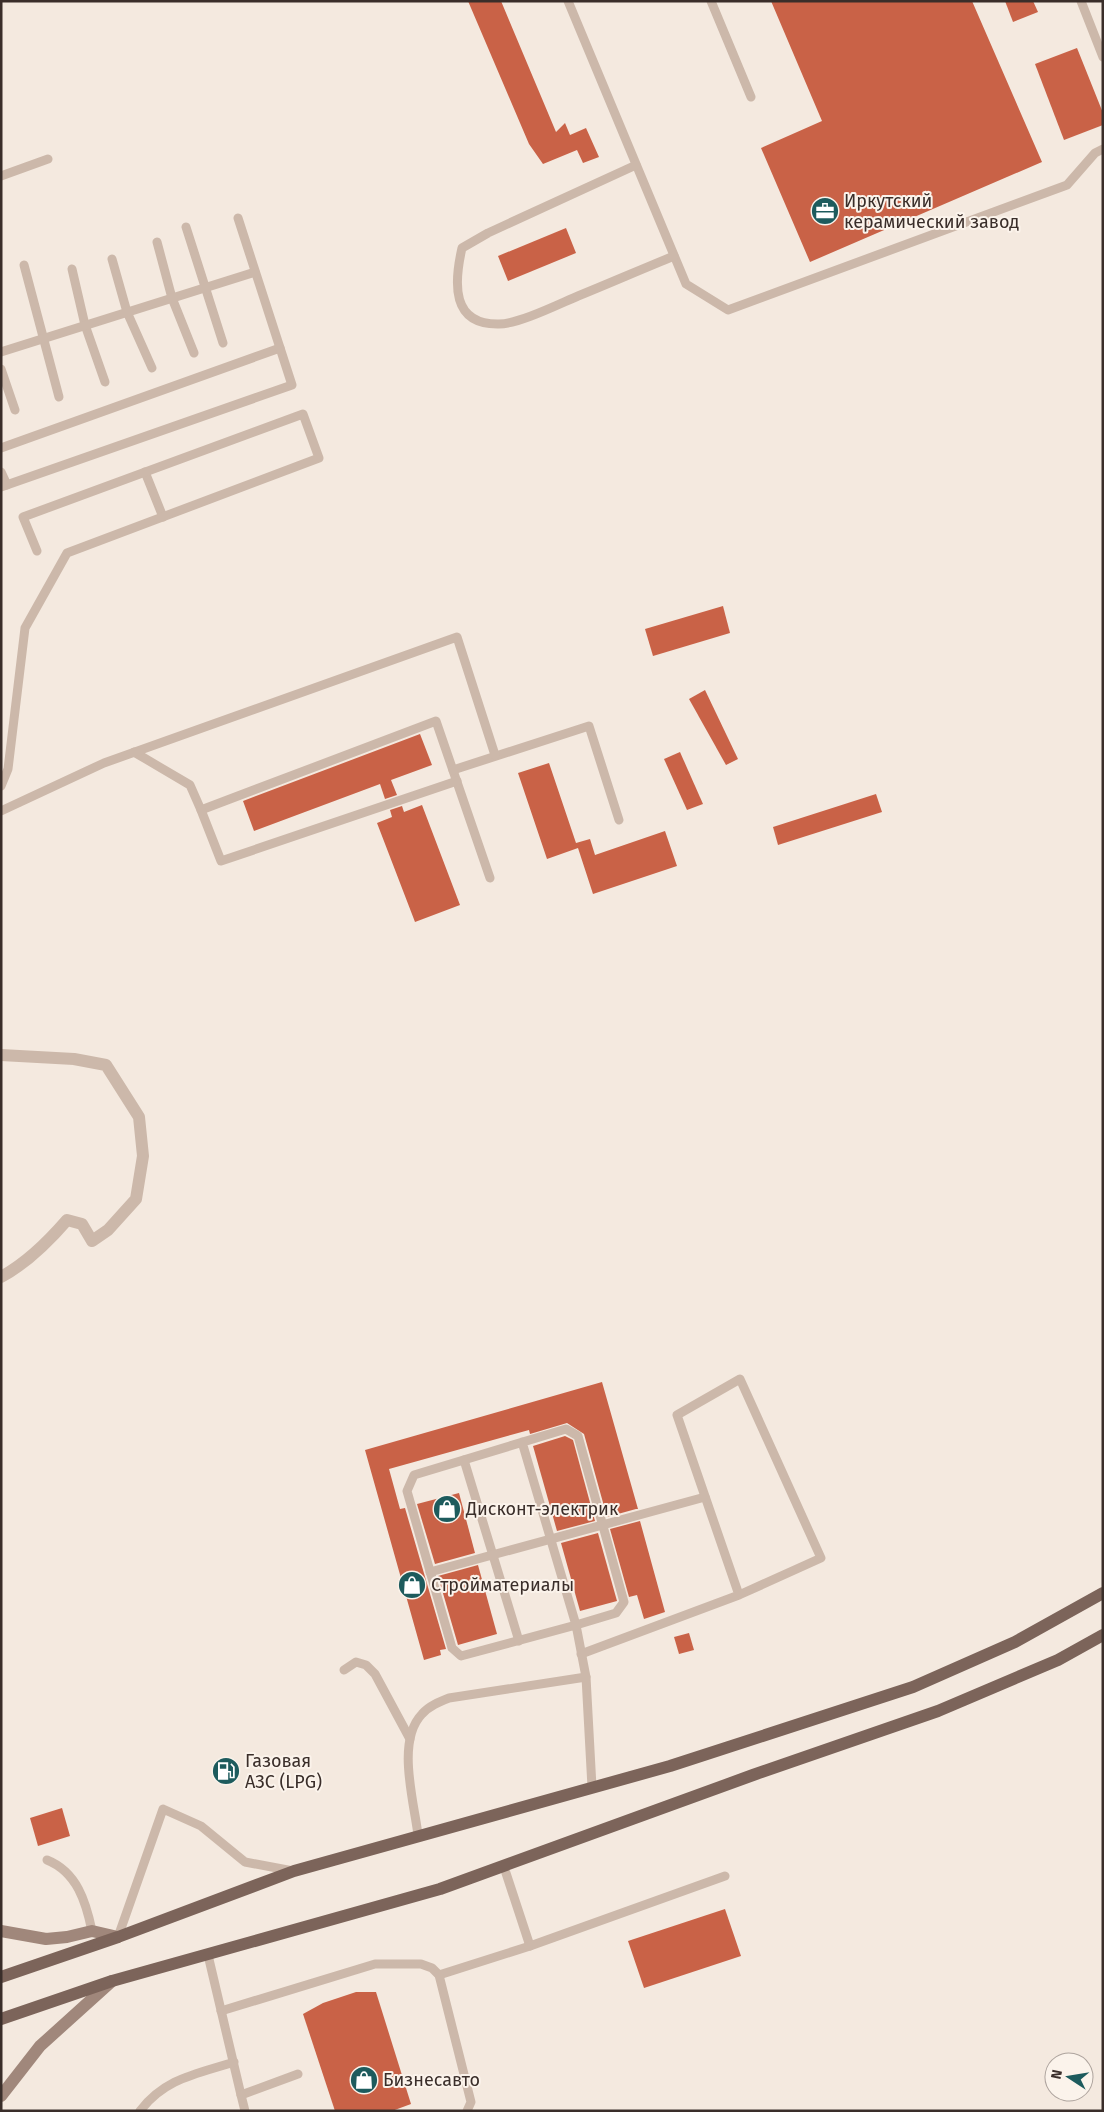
<svg xmlns="http://www.w3.org/2000/svg" width="1104" height="2112" viewBox="0 0 1104 2112" font-family="'Fira Sans',sans-serif">
	<style>
		.building { fill: #c96247 }
		.lines { fill: none; stroke-linecap: round; stroke-linejoin: round }
		.lane { stroke: #ccb8aa; stroke-width: 9 }
		.street { stroke: #ccb8aa; stroke-width: 12 }
		.secondary { stroke: #a0877b; stroke-width: 12 }
		.primary { stroke: #7c645a; stroke-width: 12 }
		.labels { text-anchor: middle; dominant-baseline: central; stroke-width: 4; stroke-linejoin: round; paint-order: stroke }
		.poi-label { font-size: 18px; fill: #3a2e2a; stroke: #fbf3eb; text-anchor: start }
	</style>
	<rect width="100%" height="100%" fill="#f4e9df"/>
	<!-- building -->
	<g class="building">
		<path d="M468,1H501L556,132L565,123L570,135L586,128L599,157L583,163L577,150L543,164L529,144Z"/>
		<path d="M771,1H972L1042,162L810,262L761,148L822,121Z"/>
		<path d="M1005,1H1033L1038,12L1013,22Z"/>
		<path d="M1077,48L1103,113V125L1064,140L1035,64Z"/>
		<path d="M566,228L576,253L508,281L498,256Z"/>
		<path d="M723,606L730,633L653,656L645,629Z"/>
		<path d="M705,690L738,759L726,765L689,699Z"/>
		<path d="M420,734L432,765L391,780L397,795L385,799L380,784L254,831L243,801Z"/>
		<path d="M680,752L703,804L687,810L664,759Z"/>
		<path d="M549,763L576,843L590,839L595,855L665,831L677,866L593,894L578,848L547,859L518,773Z"/>
		<path d="M876,794L882,812L778,845L773,827Z"/>
		<path d="M422,805L460,905L415,922L377,823L392,817L390,810L402,806L404,812Z"/>
		<path d="M602,1382L638,1509H636L607,1517L584,1434L567,1423L530,1434L529,1430L389,1469L400,1509L405,1508L446,1649L440,1650L441,1655L424,1660L365,1450Z"/>
		<path d="M565,1436L573,1440L595,1521L557,1531L533,1446Z"/>
		<path d="M459,1493L475,1553L435,1564L417,1504Z"/>
		<path d="M640,1521L665,1612L644,1619L637,1595L629,1597L610,1529Z"/>
		<path d="M598,1533L617,1601L580,1611L561,1543Z"/>
		<path d="M478,1565L497,1634L458,1645L438,1576Z"/>
		<path d="M689,1633L694,1650L679,1654L674,1637Z"/>
		<path d="M62,1808L70,1836L38,1846L30,1818Z"/>
		<path d="M725,1909L741,1956L644,1988L628,1941Z"/>
		<path d="M356,1992H376L411,2104L392,2111H335L303,2014L323,2003Z"/>
	</g>
	<g class="lines">
		<!-- lane -->
		<g class="lane">
			<path d="M568,1L686,284L728,310L1067,185L1095,153L1103,149"/>
			<path d="M711,1L751,97"/>
			<path d="M1081,1L1103,57"/>
			<path d="M636,165L488,233L462,248C454,283 451,325 499,324C519,324 559,304 578,296C610,283 642,269 674,256"/>
			<path d="M1,176L48,159"/>
			<path d="M186,227L223,343"/>
			<path d="M157,242L172,298L194,353"/>
			<path d="M112,259L127,312L152,368"/>
			<path d="M24,265L59,397"/>
			<path d="M72,269L85,325L105,382"/>
			<path d="M1,352L255,272"/>
			<path d="M1,369L15,410"/>
			<path d="M1,448L280,348"/>
			<path d="M1,472L7,485"/>
			<path d="M145,472L163,517"/>
			<path d="M1,487L292,385L238,218"/>
			<path d="M134,752L190,785L201,810L436,721L490,878"/>
			<path d="M453,770L589,726L619,820"/>
			<path d="M1,786L8,769L25,628L67,553L319,458L303,414L23,517L37,551"/>
			<path d="M201,810L221,861L457,781"/>
			<path d="M1,811L104,763L457,637L495,755"/>
			<path d="M522,1442L576,1625L616,1613L624,1602L578,1436L566,1429L414,1475L407,1491L452,1648L461,1656L576,1625L586,1677L592,1787"/>
			<path d="M464,1460L519,1641"/>
			<path d="M430,1572L705,1497"/>
			<path d="M581,1654L739,1595L677,1415L740,1379L821,1558L739,1595"/>
			<path d="M344,1670L356,1662L366,1665L375,1674L410,1739"/>
			<path d="M418,1835C414,1801 396,1741 422,1714C429,1706 439,1702 449,1698L586,1677"/>
			<path d="M47,1860C77,1872 86,1902 92,1931"/>
			<path d="M504,1867L530,1946"/>
			<path d="M118,1937L163,1809L201,1826L245,1862L293,1871"/>
			<path d="M208,1955L241,2095L298,2074"/>
			<path d="M221,2011L375,1964H421L432,1968L439,1975"/>
			<path d="M241,2095L245,2111"/>
			<path d="M140,2111C165,2078 197,2074 234,2062"/>
			<path d="M467,2111L471,2102L439,1975L530,1946L725,1876"/>
		</g>
		<!-- street -->
		<path class="street" d="M1,1055L74,1059L106,1065L139,1117L143,1156L136,1199L108,1230L92,1241L82,1224L67,1220C48,1242 27,1263 1,1277"/>
		<!-- secondary -->
		<g class="secondary">
			<path d="M1,1931L46,1939L67,1937L92,1931L118,1937"/>
			<path d="M1,2096L40,2046L112,1981"/>
		</g>
		<!-- primary -->
		<g class="primary">
			<path d="M1,1977L118,1937L294,1871L670,1766L913,1687L1015,1642L1103,1593"/>
			<path d="M1,2019L112,1981L440,1889L753,1775L938,1711L1058,1660L1103,1635"/>
		</g>
	</g>
	<!-- icons -->
	<defs>
		<symbol id="office-disc" viewBox="-11 -11 22 22"><circle r="9.5" fill="#1d5b5d" stroke="#fbf3eb"/><path d="M-6-3h4V-5.5h4V-3h4V5H-6ZM-1-4.5V-3h2v-1.5ZM-6 0V1H6V0Z" fill="#fff"/></symbol>
		<symbol id="shop-disc" viewBox="-11 -11 22 22"><circle r="9.5" fill="#1d5b5d" stroke="#fbf3eb"/><path d="M-5-2.5h2.3a2.7 3.5 0 0 1 5.4 0H5L5.5 6h-11ZM-1.5-2.5h3a1.5 2.3 0 0 0-3 0Z" fill="#fff"/></symbol>
		<symbol id="fuel-disc" viewBox="-11 -11 22 22"><circle r="9.5" fill="#1d5b5d" stroke="#fbf3eb"/><path d="M-5.5-6h7V0h2V4h1.3V-2.5L3-4.5l.8-.8L6-3V5H2.5V1h-1V6h-7ZM-4.2-4.7v3.2H.2V-4.7Z" fill="#fff"/></symbol>
	</defs>
	<g fill-rule="evenodd">
		<use href="#office-disc" x="809" y="195" width="32" height="32"/>
		<use href="#shop-disc" x="431" y="1493" width="32" height="32"/>
		<use href="#shop-disc" x="396" y="1569" width="32" height="32"/>
		<use href="#fuel-disc" x="210" y="1755" width="32" height="32"/>
		<use href="#shop-disc" x="348" y="2064" width="32" height="32"/>
	</g>
	<g class="labels">
		<!-- poi labels -->
		<g class="poi-label">
			<text x="844" y="201">Иркутский<tspan x="844" dy="21">керамический завод</tspan></text>
			<text x="466" y="1509">Дисконт-электрик</text>
			<text x="431" y="1585">Стройматериалы</text>
			<text x="245" y="1761">Газовая<tspan x="245" dy="21">АЗС (LPG)</tspan></text>
			<text x="383" y="2080">Бизнесавто</text>
		</g>
	</g>
	<!-- border -->
	<rect width="1104" height="2112" fill="none" stroke="#3a2e2a" stroke-width="5"/>
	<!-- north arrow -->
	<g transform="translate(1069 2077) rotate(282)"><circle r="24" fill="#fbf3eb" stroke="#aea49e"/>
	<path d="M0-4L9 19L0 12L-9 19Z" fill="#1d5b5d"/>
	<text y="-8" font-size="14" font-weight="bold" text-anchor="middle" fill="#3a2e2a">N</text>
	</g>
</svg>
